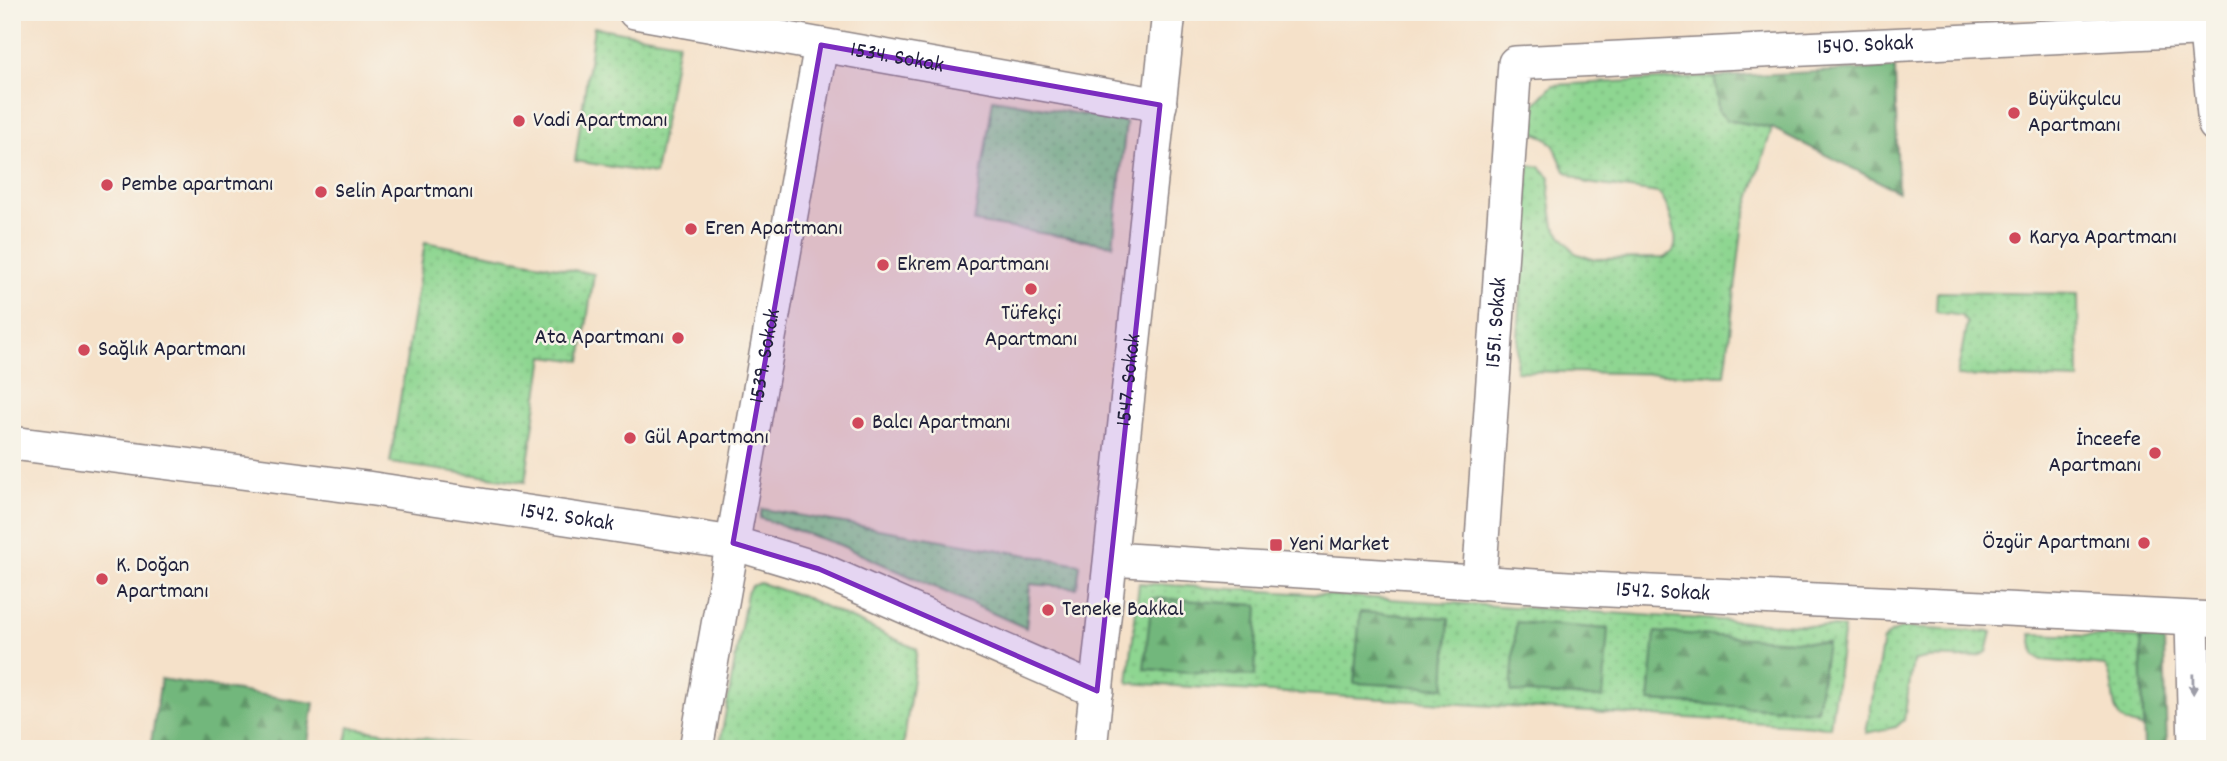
<svg xmlns="http://www.w3.org/2000/svg" width="2227" height="761" viewBox="0 0 2227 761" font-family="Dekko,sans-serif">
	<style>
		.grass { fill: url(#grass-dots); stroke: #587c66; stroke-width: 2 }
		.forest { fill: url(#forest-firs); stroke: #4a6c5b; stroke-width: 2 }
		.lines { fill: none; stroke-linecap: round; stroke-linejoin: round }
		.minor-casing { stroke: #8c8282; stroke-width: 36 }
		.minor { stroke: #fff; stroke-width: 33 }
		.oneway { fill: #9c9ca7 }
		.marked { fill: #7b2cbf; fill-opacity: 0.2; stroke: #7b2cbf; stroke-width: 5; stroke-linejoin: round }
		.poi-dot { fill: #d1495b; stroke: #f7f3e8; stroke-width: 2.5 }
		.labels { text-anchor: middle; dominant-baseline: central; stroke-width: 5; stroke-linejoin: round; paint-order: stroke }
		.street-label { font-size: 23px; fill: #22223b; stroke: #f7f3e8 }
		.poi-label { font-size: 23px; fill: #22223b; stroke: #f7f3e8; text-anchor: start }
	</style>
	<defs>
		<pattern id="grass-dots" width="8" height="8" patternUnits="userSpaceOnUse" patternTransform="scale(1.75)"><rect width="8" height="8" fill="#8ed691"/><path d="M2 2h.1M6 6h.1" fill="none" stroke="#7ab77e" stroke-width="1.8" stroke-linecap="round"/></pattern>
		<pattern id="forest-firs" width="22" height="20" patternUnits="userSpaceOnUse" patternTransform="scale(1.75)"><rect width="22" height="20" fill="#72b77b"/><path d="M5 1l3.5 6h-7zM16 11l3.5 6h-7z" fill="#5d9466"/></pattern>
	</defs>
	<rect width="100%" height="100%" fill="#f7f3e8"/>
	<filter id="ink" filterUnits="userSpaceOnUse"><feTurbulence type="fractalNoise" baseFrequency=".0143" numOctaves="2"/><feDisplacementMap in="SourceGraphic" scale="14" xChannelSelector="R" yChannelSelector="G"/><feConvolveMatrix kernelMatrix="1 2 1 2 8 2 1 2 1" color-interpolation-filters="sRGB"/></filter>
	<filter id="wash" filterUnits="userSpaceOnUse"><feTurbulence type="fractalNoise" baseFrequency=".00686" numOctaves="4" result="noise"/><feDisplacementMap in="SourceGraphic" scale="28" xChannelSelector="R" yChannelSelector="G"/><feGaussianBlur stdDeviation="1.57" result="paint"/><feColorMatrix in="noise" values="0 0 0 0 0 0 0 0 0 0 0 0 0 0 0 0 0 1.4 0 .05"/><feComposite in="paint" operator="in"/></filter>
	<g filter="url(#wash)">
		<rect width="100%" height="100%" fill="#f5e1c9"/>
		<!-- grass -->
		<g class="grass">
			<path d="M594,27L678,42L655,174L575,161Z"/>
			<path d="M1715,77L1718,111L1727,120L1772,128L1743,222L1725,375L1516,371L1529,165L1540,167L1550,177L1549,194L1554,226L1575,253L1592,259L1664,258C1667,256 1671,254 1673,251C1681,240 1667,201 1658,193L1587,183L1565,171L1554,146L1547,138L1531,131L1533,106L1553,85Z"/>
			<path d="M993,99L1126,122L1113,245L974,222Z"/>
			<path d="M425,242L594,274L581,361L544,356L525,482L390,463Z"/>
			<path d="M1937,292L2078,294L2079,380L1957,376L1967,323L1962,316L1936,312Z"/>
			<path d="M762,509L1080,564L1077,588L1030,584L1026,628L840,545L760,518Z"/>
			<path d="M760,583L806,598L917,649L903,749H719L747,593L751,586Z"/>
			<path d="M1139,583L1844,628L1830,727L1128,683Z"/>
			<path d="M1903,628L1992,632L1987,652C1964,665 1937,652 1913,661L1904,720L1896,727L1866,733L1883,640L1892,632Z"/>
			<path d="M2031,634L2141,638L2143,728C2137,726 2127,724 2122,720C2108,706 2117,681 2105,666L2042,660L2034,655Z"/>
			<path d="M349,727L496,749H345Z"/>
		</g>
		<!-- forest -->
		<g class="forest">
			<path d="M1895,68L1898,191L1772,128L1727,120L1718,111L1715,77Z"/>
			<path d="M1152,598L1258,605L1255,676L1144,669Z"/>
			<path d="M1360,612L1449,618L1445,688L1354,683Z"/>
			<path d="M1516,622L1608,629L1603,698L1511,692Z"/>
			<path d="M1655,632L1827,643L1817,711L1649,701Z"/>
			<path d="M2141,638L2164,639L2167,749H2144Z"/>
			<path d="M161,679L314,703L307,749H150Z"/>
		</g>
	</g>
	<g filter="url(#ink)">
		<g class="lines">
			<defs>
				<g id="minor">
					<path id="s1" d="M635,12L1160,105"/>
					<path d="M2204,12L2215,125"/>
					<path id="s2" d="M12,443L367,488L733,543L819,569L1097,691"/>
					<path id="s3" d="M1111,559L1568,588L2215,619"/>
					<path id="s4" d="M1479,583L1515,63L2215,29"/>
					<path d="M2192,619L2195,749"/>
					<path id="s5" d="M696,749L821,45"/>
					<path id="s6" d="M1090,749L1169,12"/>
				</g>
			</defs>
			<!-- minor casing -->
			<use href="#minor" class="minor-casing"/>
			<!-- minor -->
			<use href="#minor" class="minor"/>
		</g>
		<!-- one-way arrows -->
		<defs><path id="oneway-solid" d="M-6-.8H1V-3.2L6.5 0L1 3.2V.8H-6Z" transform="scale(1.75)"/></defs>
		<use class="oneway" href="#oneway-solid" transform="translate(2193 684) rotate(89)"/>
	</g>
	<!-- marked area -->
	<path class="marked" d="M821,45L1160,105L1097,691L819,569L733,543Z"/>
	<!-- markers -->
	<g class="poi-dot">
		<circle cx="2014" cy="113" r="7"/>
		<circle cx="519" cy="121" r="7"/>
		<circle cx="107" cy="185" r="7"/>
		<circle cx="321" cy="192" r="7"/>
		<circle cx="691" cy="229" r="7"/>
		<circle cx="2015" cy="238" r="7"/>
		<circle cx="883" cy="265" r="7"/>
		<circle cx="1031" cy="289" r="7"/>
		<circle cx="678" cy="338" r="7"/>
		<circle cx="84" cy="350" r="7"/>
		<circle cx="858" cy="423" r="7"/>
		<circle cx="630" cy="438" r="7"/>
		<circle cx="2155" cy="453" r="7"/>
		<circle cx="2144" cy="543" r="7"/>
		<rect x="1269" y="538" width="14" height="14" rx="3.5"/>
		<circle cx="102" cy="579" r="7"/>
		<circle cx="1048" cy="610" r="7"/>
	</g>
	<g class="labels">
		<!-- street labels -->
		<g class="street-label">
			<text stroke="none"><textPath href="#s4" startOffset="872">1540. Sokak</textPath></text>
			<text stroke="none"><textPath href="#s1" startOffset="266">1534. Sokak</textPath></text>
			<text stroke="none"><textPath href="#s4" startOffset="261">1551. Sokak</textPath></text>
			<text stroke="none"><textPath href="#s5" startOffset="399">1539. Sokak</textPath></text>
			<text stroke="none"><textPath href="#s6" startOffset="371">1547. Sokak</textPath></text>
			<text stroke="none"><textPath href="#s2" startOffset="560">1542. Sokak</textPath></text>
			<text stroke="none"><textPath href="#s3" startOffset="553">1542. Sokak</textPath></text>
		</g>
		<!-- poi labels -->
		<g class="poi-label">
			<text x="2028" y="100">Büyükçulcu<tspan x="2028" dy="26">Apartmanı</tspan></text>
			<text x="533" y="121">Vadi Apartmanı</text>
			<text x="121" y="185">Pembe apartmanı</text>
			<text x="335" y="192">Selin Apartmanı</text>
			<text x="705" y="229">Eren Apartmanı</text>
			<text x="2029" y="238">Karya Apartmanı</text>
			<text x="897" y="265">Ekrem Apartmanı</text>
			<text x="1031" y="314" text-anchor="middle">Tüfekçi<tspan x="1031" dy="26">Apartmanı</tspan></text>
			<text x="664" y="338" text-anchor="end">Ata Apartmanı</text>
			<text x="98" y="350">Sağlık Apartmanı</text>
			<text x="872" y="423">Balcı Apartmanı</text>
			<text x="644" y="438">Gül Apartmanı</text>
			<text x="2141" y="440" text-anchor="end">İnceefe<tspan x="2141" dy="26">Apartmanı</tspan></text>
			<text x="2130" y="543" text-anchor="end">Özgür Apartmanı</text>
			<text x="1290" y="545">Yeni Market</text>
			<text x="116" y="566">K. Doğan<tspan x="116" dy="26">Apartmanı</tspan></text>
			<text x="1062" y="610">Teneke Bakkal</text>
		</g>
	</g>
	<!-- margin -->
	<rect width="2227" height="761" fill="none" stroke="#f7f3e8" stroke-width="42"/>
</svg>
